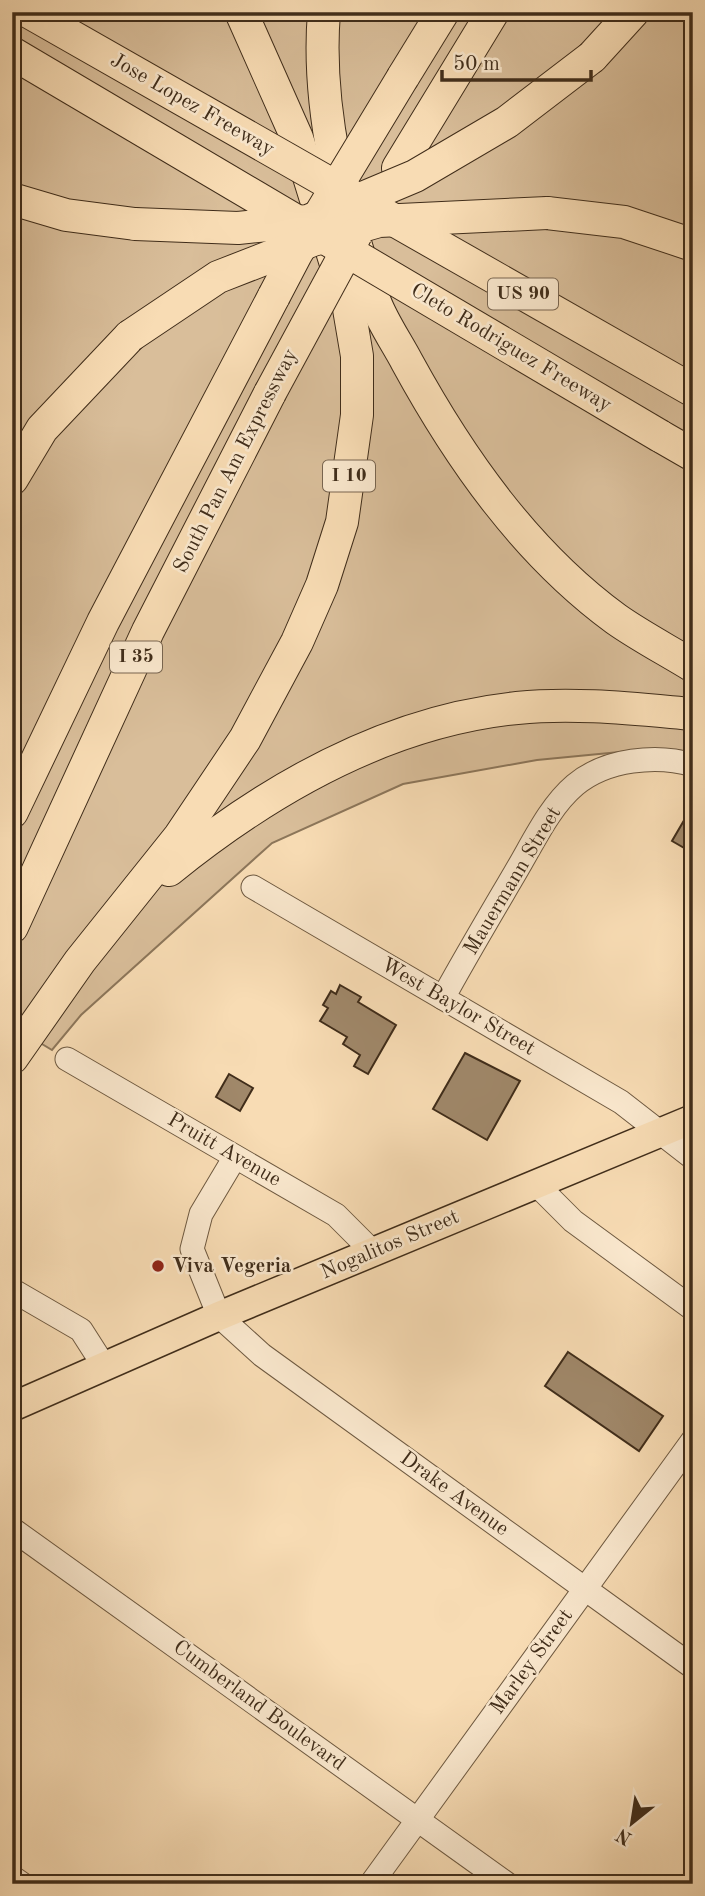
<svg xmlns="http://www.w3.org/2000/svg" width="705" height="1896" viewBox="0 0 705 1896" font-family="'Old Standard TT',serif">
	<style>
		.green { fill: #d9be9a; stroke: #8c765a; stroke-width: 2 }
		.building { fill: #a0886a; stroke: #402d1a; stroke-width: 2 }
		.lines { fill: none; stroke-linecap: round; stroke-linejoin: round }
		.minor-casing { stroke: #6e5940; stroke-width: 25 }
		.major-casing { stroke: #402d1a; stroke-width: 31 }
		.highway-casing { stroke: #402d1a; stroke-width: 34 }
		.minor { stroke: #fae8ce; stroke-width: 23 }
		.major { stroke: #f8dcb4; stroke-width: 28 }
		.highway { stroke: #f8dcb4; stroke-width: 32 }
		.highway-bridge-casing { stroke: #402d1a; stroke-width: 34; stroke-linecap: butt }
		.highway-bridge { stroke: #f8dcb4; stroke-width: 32 }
		.poi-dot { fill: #8f2418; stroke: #fae8ce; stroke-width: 2.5 }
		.labels { text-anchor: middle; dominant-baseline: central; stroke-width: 5; stroke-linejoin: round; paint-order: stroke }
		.shield { fill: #fae8ce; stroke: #786550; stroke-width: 2 }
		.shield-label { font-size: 19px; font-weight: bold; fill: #402d1a }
		.street-label { font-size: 21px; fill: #402d1a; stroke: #fae8ce }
		.poi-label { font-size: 21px; font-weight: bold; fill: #402d1a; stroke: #fae8ce; text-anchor: start }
	</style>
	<rect width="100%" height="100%" fill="#f8dcb4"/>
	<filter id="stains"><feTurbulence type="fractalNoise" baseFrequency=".00286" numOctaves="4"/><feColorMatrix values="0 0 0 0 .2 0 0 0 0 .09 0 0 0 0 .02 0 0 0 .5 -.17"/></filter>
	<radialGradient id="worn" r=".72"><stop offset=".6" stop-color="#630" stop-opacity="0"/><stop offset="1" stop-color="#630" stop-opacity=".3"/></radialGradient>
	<!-- green -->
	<path class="green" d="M12,12H693V753L677,750L630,751L537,760L403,784L272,843L81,1015L52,1050L12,1026Z"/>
	<!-- building -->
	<g class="building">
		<path d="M693,805V853L672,841Z"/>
		<path d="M340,985L361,997L358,1002L396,1025L368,1074L354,1066L360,1055L343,1044L347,1037L320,1021L328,1008L323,1005L331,991L336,994Z"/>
		<path d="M465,1053L520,1081L487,1140L433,1109Z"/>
		<path d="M229,1074L253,1088L240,1111L216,1097Z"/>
		<path d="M568,1352L663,1416L639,1451L545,1386Z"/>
	</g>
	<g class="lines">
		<defs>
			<g id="minor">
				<path d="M253,887L621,1102L693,1158"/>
				<path d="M443,998C466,956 491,914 515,873C533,843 549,807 575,785C606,759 657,754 693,765"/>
				<path d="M67,1059L336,1215L373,1252"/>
				<path d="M235,1157L201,1214L192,1249L219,1316L262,1355L693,1667"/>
				<path d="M536,1184L573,1221L693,1309"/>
				<path d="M12,1290L81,1330L104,1366"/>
				<path d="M12,1529L507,1884"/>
				<path d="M12,1877L22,1884"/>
				<path d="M371,1884L693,1440"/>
			</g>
			<path id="major" d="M12,1407L219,1316L693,1119"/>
			<g id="highway">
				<path d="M324,12C316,107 342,213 375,302C383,323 397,343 407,362C460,459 526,553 616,619C640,636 667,650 693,666"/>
				<path d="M592,57L633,12"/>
				<path d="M403,77L443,12"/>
				<path d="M398,168L493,12"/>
				<path d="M12,199L66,215L135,224"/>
				<path d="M547,213L624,222L693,245"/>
				<path d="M660,436L693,455"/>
				<path d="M12,479L42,429L130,336"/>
				<path d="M12,812L103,622L274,296"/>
				<path d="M169,870C269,789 387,721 517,708C575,702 635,709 693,714"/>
				<path d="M12,927L148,631L270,393"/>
				<path d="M12,1058L80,961L180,836L245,739L297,642L322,585L342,522L357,415V356L348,303L297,138L241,12"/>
			</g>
		</defs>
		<!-- minor casing -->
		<use href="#minor" class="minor-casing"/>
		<!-- major casing -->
		<use href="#major" class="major-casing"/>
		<!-- highway casing -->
		<use href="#highway" class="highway-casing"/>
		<!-- minor -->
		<use href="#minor" class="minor"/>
		<!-- major -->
		<use href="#major" class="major"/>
		<!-- highway -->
		<use href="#highway" class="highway"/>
		<defs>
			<g id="highway-bridge">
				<path d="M29,12L692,390"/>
				<path d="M12,53L660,436"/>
				<path d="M135,224L238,228L308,221L415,176L507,122L592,57"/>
				<path d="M274,296L296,254L403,77"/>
				<path d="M130,336L218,277L313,240L379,221L547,213"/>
				<path d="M270,393L356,234"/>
			</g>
		</defs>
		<!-- highway-bridge casing -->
		<use href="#highway-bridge" class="highway-bridge-casing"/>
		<!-- highway-bridge -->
		<use href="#highway-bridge" class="highway-bridge"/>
	</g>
	<!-- markers -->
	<circle class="poi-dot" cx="158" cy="1266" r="7"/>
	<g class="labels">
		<!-- shield labels -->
		<g class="shield">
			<rect x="488" y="278.5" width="70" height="31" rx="5"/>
			<rect x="323" y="460.5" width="52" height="31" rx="5"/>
			<rect x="110" y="641.5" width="52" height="31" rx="5"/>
		</g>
		<g class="shield-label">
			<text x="523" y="294">US 90</text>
			<text x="349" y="476">I 10</text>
			<text x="136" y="657">I 35</text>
		</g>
		<!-- street labels -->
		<g class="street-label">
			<text transform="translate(192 105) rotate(30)">Jose Lopez Freeway</text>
			<text transform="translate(511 348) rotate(31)">Cleto Rodriguez Freeway</text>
			<text transform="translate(236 461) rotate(-63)">South Pan Am Expressway</text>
			<text transform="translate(513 881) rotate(-59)">Mauermann Street</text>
			<text transform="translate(458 1007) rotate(30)">West Baylor Street</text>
			<text transform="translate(224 1150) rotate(30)">Pruitt Avenue</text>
			<text transform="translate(390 1245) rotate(-23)">Nogalitos Street</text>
			<text transform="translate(454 1494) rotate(36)">Drake Avenue</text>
			<text transform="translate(532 1662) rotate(-54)">Marley Street</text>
			<text transform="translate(259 1706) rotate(36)">Cumberland Boulevard</text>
		</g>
		<!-- poi labels -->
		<g class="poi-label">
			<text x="172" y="1266">Viva Vegeria</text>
		</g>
	</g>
	<!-- margin -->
	<rect width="705" height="1896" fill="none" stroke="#f8dcb4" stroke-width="42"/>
	<rect x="14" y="14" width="677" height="1868" fill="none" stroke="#402d1a" stroke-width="3.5"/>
	<rect x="21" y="21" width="663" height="1854" fill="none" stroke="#402d1a" stroke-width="2"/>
	<!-- north arrow -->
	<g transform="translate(632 1823) rotate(210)" stroke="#fae8ce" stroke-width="5" paint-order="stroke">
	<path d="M0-5L12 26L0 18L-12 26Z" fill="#402d1a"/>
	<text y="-10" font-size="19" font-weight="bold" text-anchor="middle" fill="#402d1a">N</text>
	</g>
	<!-- scale -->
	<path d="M442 70v10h149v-10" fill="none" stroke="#402d1a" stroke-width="3.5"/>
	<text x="453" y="70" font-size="21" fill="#402d1a" stroke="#fae8ce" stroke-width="5" paint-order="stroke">50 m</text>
	<rect width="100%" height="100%" filter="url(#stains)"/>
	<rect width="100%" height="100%" fill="url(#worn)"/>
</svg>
